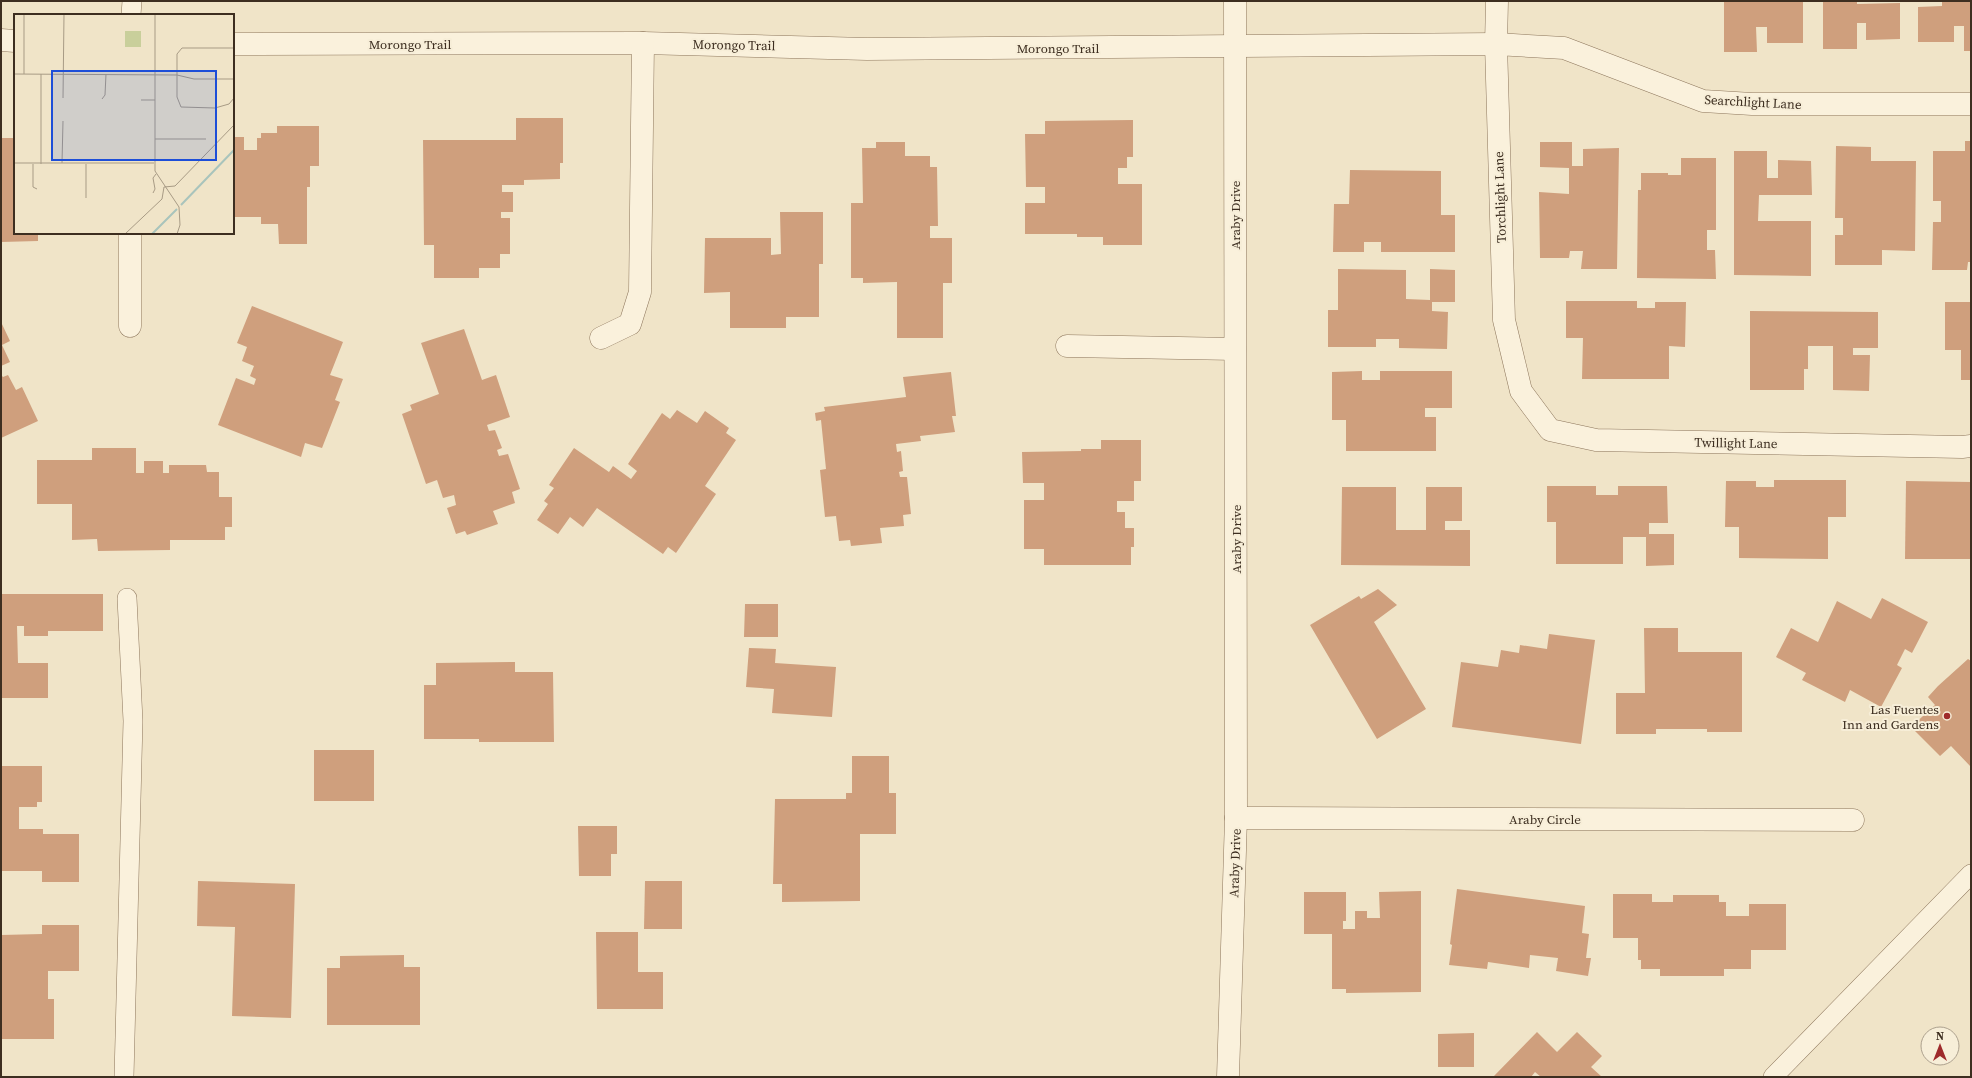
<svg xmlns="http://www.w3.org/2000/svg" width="1972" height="1078" viewBox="0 0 1972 1078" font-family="'Source Serif 4',serif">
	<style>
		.building { fill: #cf9f7d }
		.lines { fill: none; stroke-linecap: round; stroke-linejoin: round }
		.service-casing { stroke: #8d765c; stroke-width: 20 }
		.minor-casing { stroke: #8d765c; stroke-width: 23 }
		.service { stroke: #faf1dc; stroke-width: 19 }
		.minor { stroke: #faf1dc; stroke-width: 22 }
		.poi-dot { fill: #9e2a2b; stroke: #f7eed8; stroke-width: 1.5 }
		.labels { text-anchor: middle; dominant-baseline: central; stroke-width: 4; stroke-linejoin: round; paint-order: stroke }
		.street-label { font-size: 13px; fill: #3d2e20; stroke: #f7eed8 }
		.poi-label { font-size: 13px; fill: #3d2e20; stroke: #f7eed8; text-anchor: end }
		.inset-river { fill: none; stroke: #a9c4bc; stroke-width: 2 }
		.inset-road { fill: none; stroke: #a89b85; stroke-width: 1 }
		.view { fill: #1d4ed8; fill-opacity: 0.15; stroke: #1d4ed8; stroke-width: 2 }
		.inset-edge { fill: none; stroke: #3d2e20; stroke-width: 2 }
	</style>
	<rect width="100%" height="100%" fill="#f0e4c8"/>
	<!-- building -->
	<g class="building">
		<path d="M1724,1H1803V43H1767V27H1756L1757,52H1724Z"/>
		<path d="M1823,1H1857V4L1900,3V39L1866,40V23H1857V49H1823Z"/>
		<path d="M1942,1H1971V51H1964V26H1954V42H1918V7L1942,6Z"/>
		<path d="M516,118H563V163H560V179L524,180V185H502V192H513V212H501V218H510V254H500V268H479V278H434V245H424L423,140H516Z"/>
		<path d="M1133,120V157H1127V168H1118V184H1142V245H1103V237H1077V234H1025V203H1045V187H1026L1025,134H1045V121Z"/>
		<path d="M277,126H319V166H310V187H307V244H279L278,224H261V217H233V137H244V150H257V138H261V133H277Z"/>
		<path d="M2,138H15V233H38V241L1,242Z"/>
		<path d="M1965,141H1971V262H1968L1967,270H1932L1933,222H1941V201H1933V151H1965Z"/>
		<path d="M876,142H905V156H930V167H937L938,226H930V238H952V283H943V338H897V282L863,283V278H851V203H863L862,148H876Z"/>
		<path d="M1540,142H1572V166H1583V149L1619,148L1617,269H1581L1583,251H1570L1569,258H1540L1539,192L1569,194V168L1540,167Z"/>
		<path d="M1836,146L1871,147V161H1916L1915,251L1882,250V265H1835V235H1843V218H1835Z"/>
		<path d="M1734,151H1767V178H1778V160L1811,161L1812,195H1759L1758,221H1811V276L1734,275Z"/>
		<path d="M1681,158H1716V230H1707V250H1715L1716,279L1637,278L1638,190H1641V173H1668V175H1681Z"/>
		<path d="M1350,170L1441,171V215H1455V252H1381V242H1364V252H1333L1334,204H1349Z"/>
		<path d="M780,212H823V264H819V317H786V328H730V292L704,293L705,238H771V255L781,254Z"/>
		<path d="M1338,269L1406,270V299L1430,300V269L1455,270V302H1432V311L1448,312L1447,349L1399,348V339H1376V347H1328V310H1338Z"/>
		<path d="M1566,301H1637V308H1655V302H1686L1685,347L1669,346V379H1582L1583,338H1566Z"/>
		<path d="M1945,302H1971V380H1961V350H1945Z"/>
		<path d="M252,306L343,342L330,375L343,379L335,400L340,402L322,448L305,443L301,457L218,425L236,378L254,385L256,379L250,376L254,366L242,361L247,347L237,343Z"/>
		<path d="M1750,311L1878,312V348H1853V355H1870L1869,391L1833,390V346H1808V369H1804V390H1750Z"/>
		<path d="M1,322L10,341L2,345L10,362L1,366Z"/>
		<path d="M464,329L482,380L496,375L510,417L487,425L489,431L495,430L502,448L497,450L499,456L508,454L520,489L512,492L515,503L493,511L498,524L467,535L465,531L456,534L447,508L456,505L454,495L443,498L437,480L426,484L402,414L412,410L410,405L439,394L421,343Z"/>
		<path d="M1362,371V380H1380V371H1452V408H1425V417H1436V451H1346V420H1332V372Z"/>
		<path d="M951,372L956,416H952L955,432L920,436L921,441L896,444L897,452L901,451L903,471L899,472L900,477H907L911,514L903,515L904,526L880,528L882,543L851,546L850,540L839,541L836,516L825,517L820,470L826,469L821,420L816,421L815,413L825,411L824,407L906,397L903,377Z"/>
		<path d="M1,375L3,377L8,375L16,390L22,387L38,421L1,438Z"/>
		<path d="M677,410L697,423L705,411L729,428L726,433L736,440L705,486L716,494L676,553L668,547L663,554L597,508L583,527L570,517L558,534L537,520L548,504L544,501L554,488L549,485L574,448L609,472L613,466L631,479L637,471L628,464L662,413L670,419Z"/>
		<path d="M1101,440H1141V481H1134V501H1117V512H1125V528H1134V547H1131V565H1044V549H1024V500H1044V483H1023L1022,452L1081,451V449H1101Z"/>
		<path d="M92,448H136V473H144V461H163V473H169V465H206L207,472H219V497H232V527H225V540H170V550L98,551L97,539L72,540V504H37V460H92Z"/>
		<path d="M1774,480H1846V517H1828V559L1739,558V527H1725L1726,481H1756V487H1774Z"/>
		<path d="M1906,481L1971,482V559H1905Z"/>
		<path d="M1547,486H1596V495H1618V486H1667L1668,523H1649V534H1674V565L1646,566V537H1623V564H1556V522H1547Z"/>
		<path d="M1342,487H1396V530H1426V487H1462V521H1445V530H1470V566L1341,565Z"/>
		<path d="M1378,589L1397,605L1374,622L1426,709L1377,739L1310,625L1359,596L1361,599Z"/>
		<path d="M1,594H103V631H48V636H24V626H17L18,663H48V698H1Z"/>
		<path d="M1882,598L1928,622L1912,653L1905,649L1897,665L1902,668L1881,707L1850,690L1845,702L1802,680L1806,673L1776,657L1791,628L1818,642L1837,601L1871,619Z"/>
		<path d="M745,604H778V637H744Z"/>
		<path d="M1644,628H1678V652H1742V732H1707V729H1656V734H1616V693H1645Z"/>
		<path d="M1549,634L1595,640L1581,744L1452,727L1461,662L1498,667L1501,650L1519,653L1520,645L1547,649Z"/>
		<path d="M749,648L776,649L775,663L836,667L832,717L772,713L774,689L746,687Z"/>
		<path d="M1968,659L1971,661V767L1951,746L1940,756L1911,727L1935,705L1928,697L1938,686Z"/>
		<path d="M515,662V672H553L554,742H479V739H424V685H436V663Z"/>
		<rect x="314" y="750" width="60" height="51"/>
		<path d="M852,756H889V793H896V834H860V901L782,902V884H773L775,799H846V793H852Z"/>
		<path d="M1,766H42V802H37V807H19V829H43V834H79V882H42V871H1Z"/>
		<path d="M578,826H617V854H611V876H579Z"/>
		<path d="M198,881L295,884L291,1018L232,1016L235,927L197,926Z"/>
		<path d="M645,881H682V929H644Z"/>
		<path d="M1457,889L1585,906L1582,933L1589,934L1586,958H1591L1588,976L1556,971L1558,958L1530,955L1529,968L1488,962L1487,969L1449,965L1452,945L1450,944Z"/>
		<path d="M1421,891V992L1346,993V989H1332V934H1304V892H1346V921H1343V929H1355V911H1367V918H1380L1379,892Z"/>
		<path d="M1613,894H1652V902H1673V895H1719V902H1726V916H1749V904H1786V950H1751V969H1724V976H1660V969H1641V960H1638V938H1613Z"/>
		<path d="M42,925H79V971H48V999H54V1039H1V935L42,934Z"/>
		<path d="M596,932H638V972H663V1009H597Z"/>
		<path d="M404,955V967H420V1025H327V968H340V956Z"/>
		<path d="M1537,1032L1557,1052L1577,1032L1602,1056L1591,1067L1602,1077H1541L1535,1072L1531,1077H1496L1494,1076Z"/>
		<path d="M1474,1033V1067H1438V1034Z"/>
	</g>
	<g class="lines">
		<defs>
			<g id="service">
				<path d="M131,15L132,1"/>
				<path d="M124,1077L133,721L127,598"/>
				<path d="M1773,1077L1971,874"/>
			</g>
			<g id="minor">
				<path d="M1497,1L1496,44L1504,320L1521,391L1550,430L1596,440L1962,447L1971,446"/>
				<path d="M1,40L15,41"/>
				<path d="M233,44L643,43L867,49L1496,44L1564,48L1703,101L1752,104H1971"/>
				<path d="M130,326V233"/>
				<path d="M601,338L630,324L640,292L643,43"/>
				<path d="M1067,346L1235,349"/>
				<path d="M1236,818L1853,820"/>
				<path d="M1228,1077L1236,818L1235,1"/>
			</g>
		</defs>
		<!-- service casing -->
		<use href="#service" class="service-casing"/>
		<!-- minor casing -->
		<use href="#minor" class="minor-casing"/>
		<!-- service -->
		<use href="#service" class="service"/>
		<!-- minor -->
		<use href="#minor" class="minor"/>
	</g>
	<!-- markers -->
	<circle class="poi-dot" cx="1947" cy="716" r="4"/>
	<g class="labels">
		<!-- street labels -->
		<g class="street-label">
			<text x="410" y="44">Morongo Trail</text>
			<text transform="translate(734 45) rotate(1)">Morongo Trail</text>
			<text x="1058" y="48">Morongo Trail</text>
			<text transform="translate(1753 102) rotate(3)">Searchlight Lane</text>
			<text transform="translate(1500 197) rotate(-92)">Torchlight Lane</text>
			<text transform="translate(1235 215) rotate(-90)">Araby Drive</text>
			<text transform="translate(1736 443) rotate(1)">Twillight Lane</text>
			<text transform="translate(1236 539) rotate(-90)">Araby Drive</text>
			<text x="1545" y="819">Araby Circle</text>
			<text transform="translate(1235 863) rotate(-88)">Araby Drive</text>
		</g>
		<!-- poi labels -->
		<g class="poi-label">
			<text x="1939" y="709">Las Fuentes<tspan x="1939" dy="15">Inn and Gardens</tspan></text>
		</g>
	</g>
	<!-- overview -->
	<g transform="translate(14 14)">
		<rect width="220" height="220" fill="#f0e4c8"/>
		<path d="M111,17H127V33H111Z" fill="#c9cf9b"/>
		<path class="inset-river" d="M167,191L220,136M138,220L163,195"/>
		<path class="inset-road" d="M141,0V157L165,193L166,211L163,220M220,34H168L163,40V83L167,93L201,94L215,90L220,84M0,60L163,61L180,65H220M10,60V0M27,60V150M49,84L50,0M88,85L91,81L92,60M127,86H141M141,125H192M0,149H140M48,149L49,107M19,150V173L23,175M72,150V184M139,179L141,175L139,164L142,160M111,220L148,185L150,173L161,172L220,111"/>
		<path class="view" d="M38,57H202V146H38Z"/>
		<rect width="220" height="220" class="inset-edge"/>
	</g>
	<!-- border -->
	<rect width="1972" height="1078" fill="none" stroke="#3d2e20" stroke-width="4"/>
	<!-- north arrow -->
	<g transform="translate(1940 1046)"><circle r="19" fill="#f7eed8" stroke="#ada18e"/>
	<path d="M0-3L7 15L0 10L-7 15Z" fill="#9e2a2b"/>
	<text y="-6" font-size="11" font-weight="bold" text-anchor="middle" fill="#3d2e20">N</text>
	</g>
</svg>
